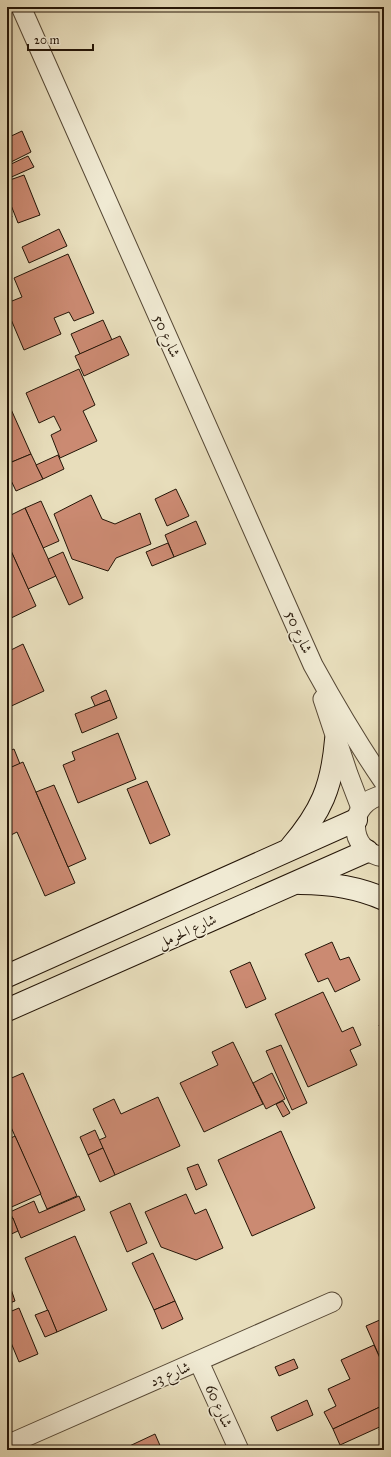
<svg xmlns="http://www.w3.org/2000/svg" width="391" height="1457" viewBox="0 0 391 1457" font-family="'IM FELL Great Primer',Amiri,serif">
	<style>
		.building { fill: #cb8a72; stroke: #241507 }
		.lines { fill: none; stroke-linecap: round; stroke-linejoin: round }
		.street-casing { stroke: #554734; stroke-width: 21 }
		.secondary-casing { stroke: #241507; stroke-width: 24 }
		.street { stroke: #f0ead3; stroke-width: 19 }
		.secondary { stroke: #f0ead3; stroke-width: 22 }
		.labels { text-anchor: middle; dominant-baseline: central; stroke-width: 3; stroke-linejoin: round; paint-order: stroke }
		.street-label { font-size: 15px; fill: #241507; stroke: #f0ead3 }
	</style>
	<rect width="100%" height="100%" fill="#e8debc"/>
	<filter id="stains"><feTurbulence type="fractalNoise" baseFrequency=".005" numOctaves="4"/><feColorMatrix values="0 0 0 0 .2 0 0 0 0 .09 0 0 0 0 .02 0 0 0 .5 -.17"/></filter>
	<radialGradient id="worn" r=".72"><stop offset=".6" stop-color="#630" stop-opacity="0"/><stop offset="1" stop-color="#630" stop-opacity=".3"/></radialGradient>
	<!-- building -->
	<g class="building">
		<path d="M22,131L31,152L7,164V138Z"/>
		<path d="M28,156L34,167L7,179V166Z"/>
		<path d="M24,175L40,215L18,223L7,195V181Z"/>
		<path d="M7,203L12,217L7,219Z"/>
		<path d="M59,229L67,246L29,263L22,247Z"/>
		<path d="M68,254L94,313L74,321L69,312L54,318L61,334L24,350L7,310V303L22,297L14,278Z"/>
		<path d="M103,320L112,340L80,354L71,334Z"/>
		<path d="M120,336L129,355L84,376L75,356Z"/>
		<path d="M79,369L95,405L83,411L97,441L60,458L51,435L61,430L54,416L39,423L26,393Z"/>
		<path d="M10,407L31,454L7,464V409Z"/>
		<path d="M31,454L43,479L16,491L7,472V464Z"/>
		<path d="M58,455L64,469L43,479L36,465Z"/>
		<path d="M176,489L189,516L167,526L155,499Z"/>
		<path d="M91,495L102,519L115,524L140,513L151,544L116,558L108,571L72,559L54,514Z"/>
		<path d="M41,501L59,541L43,548L25,508Z"/>
		<path d="M25,508L56,576L28,589L7,542V517Z"/>
		<path d="M196,521L206,544L174,557L165,535Z"/>
		<path d="M7,542L36,606L7,620Z"/>
		<path d="M168,543L174,557L152,566L146,552Z"/>
		<path d="M63,552L83,598L69,605L48,559Z"/>
		<path d="M23,644L44,691L7,708V652Z"/>
		<path d="M106,690L110,700L95,706L91,697Z"/>
		<path d="M110,700L117,718L82,733L75,714Z"/>
		<path d="M118,733L136,779L78,803L63,765L75,760L72,752Z"/>
		<path d="M14,749L20,764L7,769V752Z"/>
		<path d="M23,762L75,883L45,896L17,832L7,837V769Z"/>
		<path d="M147,781L170,835L150,844L127,789Z"/>
		<path d="M54,785L86,859L68,867L36,792Z"/>
		<path d="M332,942L340,960L349,957L360,980L335,992L328,978L318,982L305,954Z"/>
		<path d="M250,962L266,999L246,1008L230,971Z"/>
		<path d="M323,992L342,1032L353,1027L361,1045L350,1050L357,1065L308,1087L275,1014Z"/>
		<path d="M384,1023V1037L379,1025Z"/>
		<path d="M233,1042L263,1104L204,1132L180,1083L218,1065L212,1052Z"/>
		<path d="M281,1045L307,1103L292,1110L266,1051Z"/>
		<path d="M23,1073L77,1196L47,1209L7,1118V1080Z"/>
		<path d="M272,1073L285,1099L266,1109L253,1083Z"/>
		<path d="M158,1097L180,1146L115,1175L99,1140L106,1137L93,1109L114,1099L121,1114Z"/>
		<path d="M283,1101L290,1113L283,1117L276,1104Z"/>
		<path d="M95,1130L103,1148L88,1155L80,1137Z"/>
		<path d="M281,1131L315,1208L252,1236L218,1160Z"/>
		<path d="M15,1136L41,1194L7,1209V1140Z"/>
		<path d="M103,1148L115,1175L100,1182L88,1155Z"/>
		<path d="M198,1164L207,1185L196,1190L187,1168Z"/>
		<path d="M186,1194L195,1214L206,1209L223,1248L196,1260L161,1247L145,1212Z"/>
		<path d="M79,1196L85,1210L21,1238L10,1212L34,1201L39,1213Z"/>
		<path d="M130,1203L147,1243L127,1252L110,1212Z"/>
		<path d="M13,1218L18,1231L7,1236V1221Z"/>
		<path d="M75,1236L107,1310L57,1332L25,1258Z"/>
		<path d="M153,1253L175,1301L154,1310L132,1263Z"/>
		<path d="M11,1289L15,1301L7,1304V1291Z"/>
		<path d="M175,1301L183,1319L162,1329L154,1310Z"/>
		<path d="M19,1308L38,1354L19,1362L7,1333V1313Z"/>
		<path d="M48,1310L57,1332L45,1337L35,1315Z"/>
		<path d="M382,1319L384,1324V1367L366,1326Z"/>
		<path d="M374,1345L384,1367V1405L333,1429L324,1412L336,1406L328,1389L350,1379L341,1360Z"/>
		<path d="M294,1359L298,1368L279,1376L275,1367Z"/>
		<path d="M307,1400L313,1415L277,1431L271,1417Z"/>
		<path d="M384,1405V1425L340,1445L333,1429Z"/>
		<path d="M384,1427V1440L379,1429Z"/>
		<path d="M155,1434L162,1450H121Z"/>
	</g>
	<g class="lines">
		<defs>
			<g id="street">
				<path d="M21,7L313,665C335,705 358,744 384,782"/>
				<path d="M323,699L348,774L361,808"/>
				<path d="M384,795C346,801 346,852 384,857"/>
				<path d="M199,1362L239,1450"/>
				<path d="M7,1445L332,1302"/>
			</g>
			<g id="secondary">
				<path d="M291,847C321,812 332,787 336,740"/>
				<path d="M300,883C329,883 357,887 384,899"/>
				<path d="M7,976L356,820"/>
				<path d="M7,1010L367,851"/>
			</g>
		</defs>
		<!-- street casing -->
		<use href="#street" class="street-casing"/>
		<!-- secondary casing -->
		<use href="#secondary" class="secondary-casing"/>
		<!-- street -->
		<use href="#street" class="street"/>
		<!-- secondary -->
		<use href="#secondary" class="secondary"/>
	</g>
	<g class="labels">
		<!-- street labels -->
		<g class="street-label">
			<text transform="translate(167 336) rotate(66)">شارع 50</text>
			<text transform="translate(299 632) rotate(66)">شارع 50</text>
			<text transform="translate(187 931) rotate(-24)">شارع الحرمل</text>
			<text transform="translate(170 1374) rotate(-23)">شارع 3د</text>
			<text transform="translate(219 1406) rotate(66)">شارع 60</text>
		</g>
	</g>
	<!-- margin -->
	<rect width="391" height="1457" fill="none" stroke="#e8debc" stroke-width="24"/>
	<rect x="8" y="8" width="375" height="1441" fill="none" stroke="#241507" stroke-width="2"/>
	<rect x="12" y="12" width="367" height="1433" fill="none" stroke="#241507"/>
	<!-- scale -->
	<path d="M28 44v6h65v-6" fill="none" stroke="#241507" stroke-width="2"/>
	<text x="34" y="44" font-size="12" fill="#241507" stroke="#f0ead3" stroke-width="3" paint-order="stroke">20 m</text>
	<rect width="100%" height="100%" filter="url(#stains)"/>
	<rect width="100%" height="100%" fill="url(#worn)"/>
</svg>
